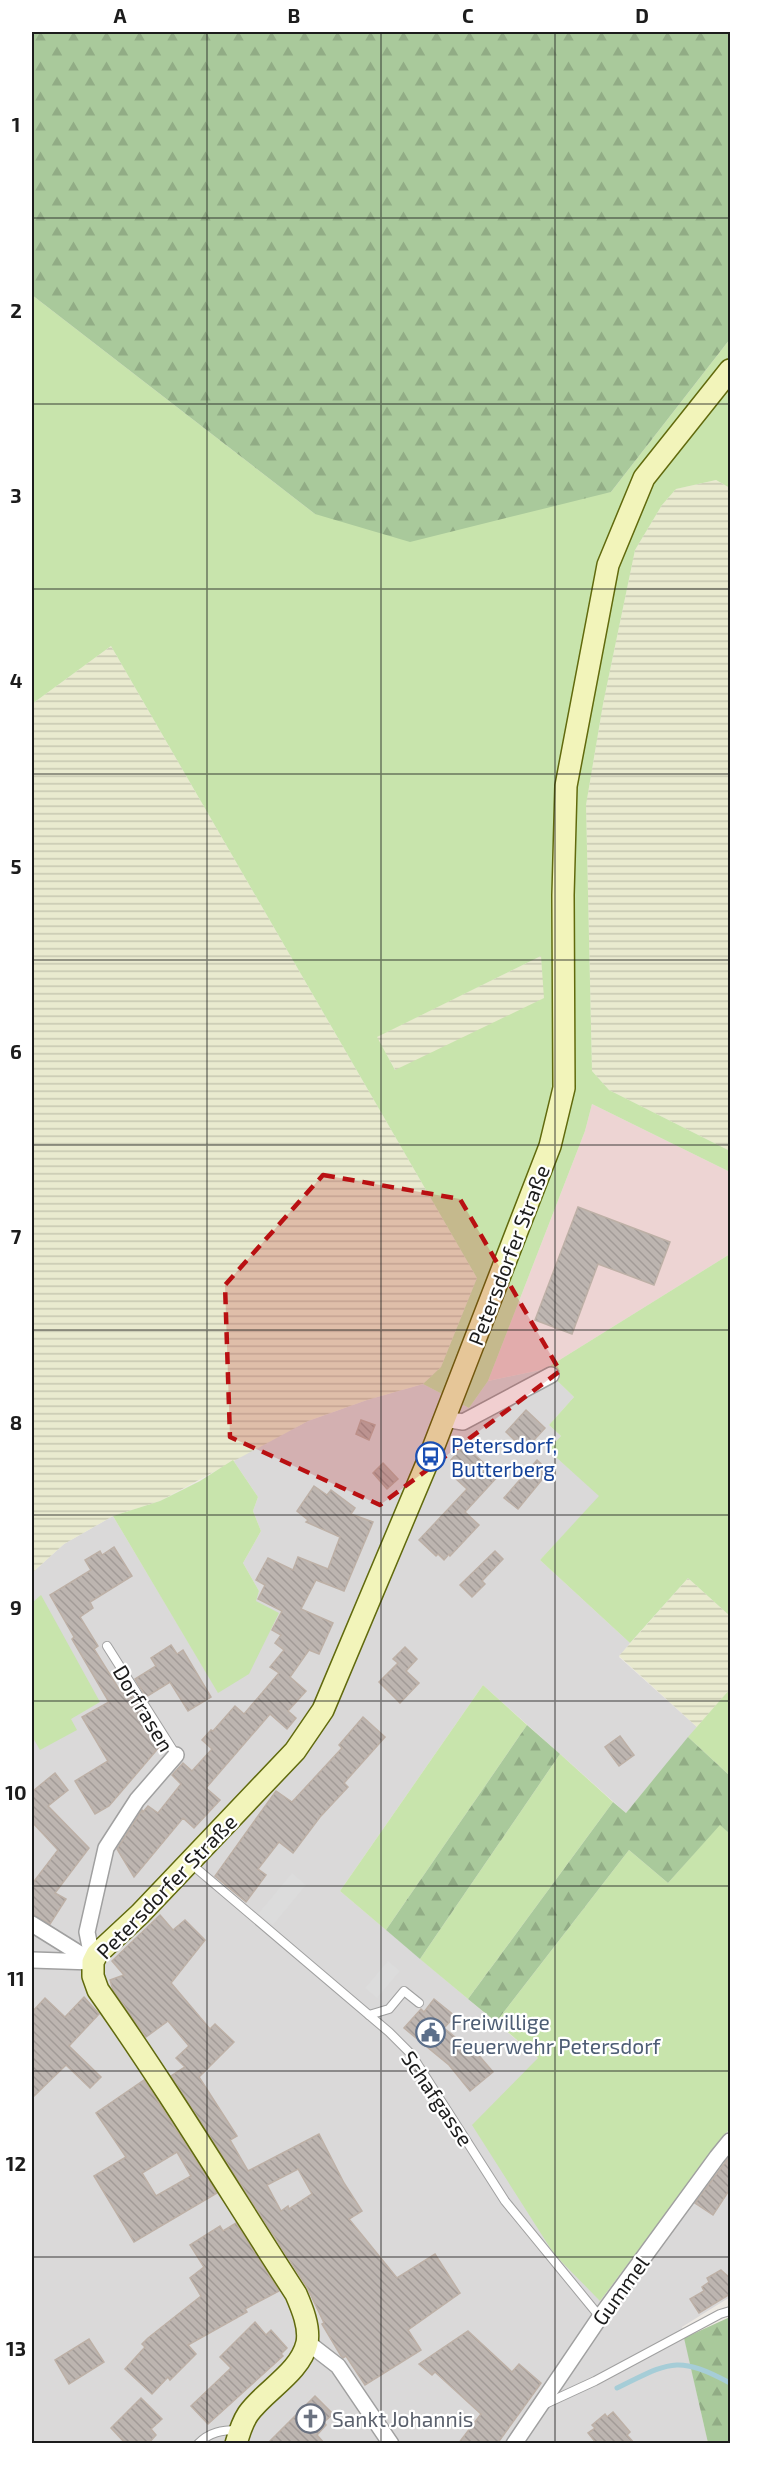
<svg xmlns="http://www.w3.org/2000/svg" width="762" height="2475" viewBox="0 0 762 2475" font-family="'Exo 2',sans-serif">
	<style>
		.residential { fill: #dad9d9 }
		.commercial { fill: #edd4d3 }
		.farmland { fill: url(#farmland-rules) }
		.grass { fill: #c8e4ac; fill-rule: evenodd }
		.forest { fill: url(#forest-firs) }
		.parking { fill: #dcdcdc }
		.lines { fill: none; stroke-linecap: round; stroke-linejoin: round }
		.stream { stroke: #a6cdd7; stroke-width: 5 }
		.building { fill: url(#building-back-hatch); stroke: #bdb0a6; stroke-width: 1.5; fill-rule: evenodd }
		.lane-casing { stroke: #a0a0a0; stroke-width: 10 }
		.street-casing { stroke: #a0a0a0; stroke-width: 18 }
		.secondary-casing { stroke: #616a0d; stroke-width: 24 }
		.lane { stroke: #fff; stroke-width: 8 }
		.street { stroke: #fff; stroke-width: 15 }
		.secondary { stroke: #f2f4ba; stroke-width: 21 }
		.marked { fill: #b91012; fill-opacity: 0.2; stroke: #b91012; stroke-width: 4.5; stroke-dasharray: 12 8; stroke-linejoin: round }
		.grid { fill: none; stroke: #1c1c1c; stroke-width: 1.5; stroke-opacity: 0.55 }
		.labels { text-anchor: middle; dominant-baseline: central; stroke-width: 4.5; stroke-linejoin: round; paint-order: stroke }
		.street-label { font-size: 21px; fill: #1c1c1c; stroke: #fff }
		.transit-label { font-size: 21px; fill: #164399; stroke: #fff; text-anchor: start }
		.service-label { font-size: 21px; fill: #4e5e75; stroke: #fff; text-anchor: start }
		.worship-label { font-size: 21px; fill: #5b616d; stroke: #fff; text-anchor: start }
		.neatline { fill: none; stroke: #1c1c1c; stroke-width: 2 }
		.grid-label { font-size: 20px; text-anchor: middle; font-weight: bold; fill: #1c1c1c }
	</style>
	<defs>
		<pattern id="farmland-rules" width="6" height="5" patternUnits="userSpaceOnUse" patternTransform="scale(1.5)"><rect width="6" height="5" fill="#e9eacf"/><path d="M0 2.5h6" fill="none" stroke="#c7c8b1"/></pattern>
		<pattern id="forest-firs" width="22" height="20" patternUnits="userSpaceOnUse" patternTransform="scale(1.5)"><rect width="22" height="20" fill="#a9c99b"/><path d="M5 1l3.5 6h-7zM16 11l3.5 6h-7z" fill="#91ac85"/></pattern>
		<pattern id="building-back-hatch" width="6" height="6" patternUnits="userSpaceOnUse" patternTransform="scale(1.5)"><rect width="6" height="6" fill="#bdb5b0"/><path d="M-1 5l2 2M0 0l6 6M5-1l2 2" fill="none" stroke="#a29b97"/></pattern>
	</defs>
	<rect width="100%" height="100%" fill="#ede9e3"/>
	<!-- residential -->
	<path class="residential" d="M545,1369L574,1397L549,1425L561,1436L548,1450L600,1496L540,1560L630,1643L619,1657L697,1727L626,1813L483,1685L340,1891L538,2058L600,2301L730,2128V2297L682,2327L708,2443H32V1573L64,1544L113,1516L218,1692L259,1591L243,1563L261,1531L253,1511L258,1497L233,1460L308,1421L367,1400L423,1384L469,1408L488,1381Z"/>
	<!-- commercial -->
	<path class="commercial" d="M592,1104L730,1172V1254L545,1369L488,1381L585,1131Z"/>
	<!-- farmland -->
	<g class="farmland">
		<path d="M716,480L730,488V1151L609,1090L592,1071L586,805L603,704L635,550L662,505L676,489Z"/>
		<path d="M111,646L477,1278L441,1367L423,1384L367,1400L308,1421L160,1501L113,1516L64,1544L32,1573V704Z"/>
		<path d="M541,956L545,998L396,1071L376,1037Z"/>
		<path d="M688,1578L730,1616V1689L697,1727L619,1656Z"/>
	</g>
	<!-- grass -->
	<g class="grass">
		<path d="M32,295L315,514L611,492L730,339V488L716,480L676,489L662,505L635,550L603,704L586,805L592,1071L609,1090L730,1151V1172L592,1104L585,1131L488,1381L469,1408L423,1384L441,1367L477,1278L111,646L32,704ZM541,956L544,998L395,1070L377,1037Z"/>
		<path d="M730,1254V1616L688,1578L630,1643L540,1560L599,1496L548,1450L561,1436L549,1425L574,1397L545,1369Z"/>
		<path d="M233,1460L258,1497L253,1511L261,1531L243,1563L259,1591L256,1601L279,1613L249,1674L218,1693L113,1516L160,1501L200,1481Z"/>
		<path d="M41,1595L100,1702L71,1719L77,1730L40,1750L32,1736V1603Z"/>
		<path d="M483,1685L527,1725L386,1930L340,1891Z"/>
		<path d="M730,1689V1776L688,1737Z"/>
		<path d="M560,1754L613,1802L468,1999L420,1959Z"/>
		<path d="M720,1824L730,1834V2128L600,2301L554,2254L472,2125L538,2058L496,2022L629,1850L668,1883Z"/>
	</g>
	<!-- forest -->
	<g class="forest">
		<path d="M32,32H730V339L611,492L410,542L315,514L32,295Z"/>
		<path d="M527,1725L560,1754L420,1959L386,1930Z"/>
		<path d="M688,1737L730,1776V1834L720,1825L668,1883L629,1850L496,2022L468,1999L613,1802L626,1813Z"/>
		<path d="M730,2317V2443H708L684,2338Z"/>
	</g>
	<!-- parking -->
	<g class="parking">
		<path d="M292,1873L306,1885L273,1925L258,1914Z"/>
		<path d="M388,1961L400,1971L377,1998L365,1988Z"/>
	</g>
	<g class="lines">
		<!-- stream -->
		<path class="stream" d="M617,2388C669,2363 676,2354 730,2383"/>
	</g>
	<!-- building -->
	<g class="building">
		<path d="M578,1207L670,1242L654,1285L598,1264L572,1334L535,1320Z"/>
		<path d="M526,1410L545,1428L525,1450L506,1432Z"/>
		<path d="M361,1420L375,1425L369,1440L356,1434Z"/>
		<path d="M464,1445L498,1476L465,1512L479,1525L450,1556L449,1554L444,1560L438,1554L436,1556L419,1540L467,1489L455,1478L462,1471L451,1460Z"/>
		<path d="M537,1460L549,1471L518,1509L504,1498Z"/>
		<path d="M383,1463L398,1479L387,1489L373,1473Z"/>
		<path d="M314,1486L327,1495L331,1490L355,1508L351,1514L373,1522L344,1591L316,1580L301,1609L333,1623L319,1654L309,1650L290,1677L306,1691L288,1711L296,1718L287,1729L270,1714L206,1788L220,1800L194,1828L183,1818L134,1877L117,1849L142,1810L143,1812L148,1806L158,1813L181,1784L172,1775L183,1763L192,1771L212,1749L202,1740L211,1730L213,1731L235,1706L244,1714L279,1673L270,1667L284,1650L275,1643L281,1635L272,1630L282,1611L258,1599L265,1585L256,1580L268,1558L293,1570L298,1557L328,1569L340,1537L306,1522L308,1520L297,1511Z"/>
		<path d="M114,1547L132,1576L90,1602L93,1608L80,1617L98,1646L94,1649L119,1689L125,1685L161,1745L109,1806L95,1814L75,1781L108,1761L82,1717L109,1702L72,1639L74,1637L50,1595L91,1570L85,1560L100,1551L102,1555Z"/>
		<path d="M495,1551L503,1559L482,1581L485,1584L472,1597L460,1585Z"/>
		<path d="M171,1645L177,1654L183,1650L211,1697L188,1711L170,1682L146,1697L135,1679L156,1666L151,1658Z"/>
		<path d="M405,1647L417,1659L406,1671L419,1683L400,1703L379,1682L398,1663L393,1659Z"/>
		<path d="M363,1717L385,1737L344,1783L348,1787L320,1817L293,1853L279,1842L258,1869L266,1875L246,1902L215,1876L276,1791L292,1802L342,1748L339,1745Z"/>
		<path d="M620,1736L634,1755L619,1766L605,1747Z"/>
		<path d="M55,1773L68,1790L48,1806L89,1848L55,1893L66,1899L50,1924L32,1914V1884L58,1850L32,1822V1789L33,1791Z"/>
		<path d="M160,1915L173,1930L185,1920L205,1940L171,1983L210,2029L215,2024L234,2042L199,2077L237,2136L230,2140L248,2171L319,2134L344,2183L362,2211L349,2219L397,2278L435,2254L460,2293L408,2330L421,2350L365,2385L346,2356L343,2358L341,2356L322,2324L324,2323L307,2287L171,2076L185,2067L176,2058L189,2046L168,2021L146,2037L113,1990L110,1980L124,1975L112,1961ZM298,2169L312,2194L289,2209L288,2206L281,2211L267,2185Z"/>
		<path d="M84,1997L99,2014L69,2046L101,2077L90,2088L66,2065L32,2098V2012L45,1998L65,2017Z"/>
		<path d="M434,1999L455,2016L444,2028L473,2052L475,2051L493,2072L470,2091L449,2065L404,2028L421,2009L424,2012Z"/>
		<path d="M144,2080L217,2193L134,2242L94,2176L126,2157L96,2113ZM177,2152L191,2176L156,2196L142,2173Z"/>
		<path d="M730,2156V2189L713,2215L695,2203Z"/>
		<path d="M236,2223L279,2291L245,2309L247,2312L188,2345L196,2354L170,2380L168,2377L152,2394L125,2369L145,2347L142,2344L148,2338L201,2296L190,2278L204,2267L190,2245L220,2226L223,2231Z"/>
		<path d="M721,2270L730,2278V2294L699,2313L690,2299L704,2291L702,2287L709,2282L707,2278Z"/>
		<path d="M255,2322L266,2335L271,2330L287,2348L281,2354L283,2356L208,2424L191,2406L231,2368L220,2357Z"/>
		<path d="M468,2331L512,2372L519,2364L541,2383L497,2444H458L481,2414L435,2372L432,2375L419,2364Z"/>
		<path d="M89,2339L104,2362L69,2384L55,2360Z"/>
		<path d="M315,2396L333,2414L324,2422L326,2425L317,2435L325,2444H267Z"/>
		<path d="M141,2398L162,2419L151,2429L156,2435L148,2444H126L111,2428Z"/>
		<path d="M613,2412L630,2432L627,2435L635,2444H597L588,2433L595,2428L592,2425L605,2414L607,2417Z"/>
	</g>
	<g class="lines">
		<defs>
			<g id="lane">
				<path d="M107,1646L176,1755"/>
				<path d="M190,1863L389,2032L411,2054L505,2201L600,2317"/>
				<path d="M369,2015L389,2009L404,1991L419,2003"/>
				<path d="M543,2405L595,2381L720,2314L730,2311"/>
				<path d="M198,2444C209,2432 223,2430 237,2430"/>
			</g>
			<g id="street">
				<path d="M444,1419L463,1422L551,1375"/>
				<path d="M32,1924L93,1962"/>
				<path d="M32,1960L93,1962"/>
				<path d="M93,1962L87,1932L106,1848L137,1800L176,1755"/>
				<path d="M307,2342L338,2366L391,2444"/>
				<path d="M514,2444L600,2317L717,2157L730,2141"/>
			</g>
			<path id="secondary" d="M236,2444C239,2433 242,2423 248,2414C265,2390 300,2373 307,2343C310,2327 302,2308 296,2294C230,2192 168,2089 98,1990L93,1976V1962L97,1954L140,1914L295,1751L323,1710L430,1456L550,1146L564,1088L563,895L566,786L608,565L644,478L730,370"/>
		</defs>
		<!-- lane casing -->
		<use href="#lane" class="lane-casing"/>
		<!-- street casing -->
		<use href="#street" class="street-casing"/>
		<!-- secondary casing -->
		<use href="#secondary" class="secondary-casing"/>
		<!-- lane -->
		<use href="#lane" class="lane"/>
		<!-- street -->
		<use href="#street" class="street"/>
		<!-- secondary -->
		<use href="#secondary" class="secondary"/>
	</g>
	<!-- marked area -->
	<path class="marked" d="M323,1175L460,1199L560,1371L380,1505L230,1437L225,1285Z"/>
	<!-- grid -->
	<path class="grid" d="M207,32V2444M381,32V2444M555,32V2444M32,218H730M32,404H730M32,589H730M32,774H730M32,960H730M32,1145H730M32,1330H730M32,1515H730M32,1701H730M32,1886H730M32,2071H730M32,2257H730"/>
	<!-- icons -->
	<defs>
		<symbol id="bus-ring" viewBox="-11 -11 22 22"><circle r="9.5" fill="#fff" stroke="#1a4fb4" stroke-width="1.5"/><path d="M-5-6H5V4H4V6H2V4H-2V6H-4V4H-5ZM-3.5-4V0h7V-4ZM-3.5 1.2v1.5H-2V1.2ZM2 1.2v1.5H3.5V1.2Z" fill="#1a4fb4"/></symbol>
		<symbol id="civic-ring" viewBox="-11 -11 22 22"><circle r="9.5" fill="#fff" stroke="#5c6f8a" stroke-width="1.5"/><path d="M-.6-6.5H3V-4.5H.6V-3L4-1V1h2V6H-6V1h2V-1L-.6-3ZM-1.2 2.5V6h2.4V2.5Z" fill="#5c6f8a"/></symbol>
		<symbol id="church-ring" viewBox="-11 -11 22 22"><circle r="9.5" fill="#fff" stroke="#6b7280" stroke-width="1.5"/><path d="M-1.2-6h2.4v3.5h3.3v2.4h-3.3V6h-2.4V-.1h-3.3v-2.4h3.3Z" fill="#6b7280"/></symbol>
	</defs>
	<g fill-rule="evenodd">
		<use href="#bus-ring" x="414" y="1440" width="33" height="33"/>
		<use href="#civic-ring" x="414" y="2016" width="33" height="33"/>
		<use href="#church-ring" x="294" y="2402" width="33" height="33"/>
	</g>
	<g class="labels">
		<!-- street labels -->
		<g class="street-label">
			<text transform="translate(508 1255) rotate(-69)">Petersdorfer Straße</text>
			<text transform="translate(144 1708) rotate(59)">Dorfrasen</text>
			<text transform="translate(166 1886) rotate(-46)">Petersdorfer Straße</text>
			<text transform="translate(438 2098) rotate(56)">Schafgasse</text>
			<text transform="translate(620 2290) rotate(-54)">Gummel</text>
		</g>
		<!-- transit labels -->
		<g class="transit-label">
			<text x="451" y="1444">Petersdorf,<tspan x="451" dy="24">Butterberg</tspan></text>
		</g>
		<!-- service labels -->
		<g class="service-label">
			<text x="451" y="2021">Freiwillige<tspan x="451" dy="24">Feuerwehr Petersdorf</tspan></text>
		</g>
		<!-- worship labels -->
		<g class="worship-label">
			<text x="332" y="2418">Sankt Johannis</text>
		</g>
	</g>
	<!-- border -->
	<rect width="762" height="2475" fill="none" stroke="#ffffff" stroke-width="66"/>
	<rect x="33" y="33" width="696" height="2409" class="neatline"/>
	<g class="grid-label">
		<text x="120" y="23">A</text>
		<text x="294" y="23">B</text>
		<text x="468" y="23">C</text>
		<text x="642" y="23">D</text>
		<text x="16" y="132">1</text>
		<text x="16" y="318">2</text>
		<text x="16" y="503">3</text>
		<text x="16" y="688">4</text>
		<text x="16" y="874">5</text>
		<text x="16" y="1059">6</text>
		<text x="16" y="1244">7</text>
		<text x="16" y="1430">8</text>
		<text x="16" y="1615">9</text>
		<text x="16" y="1800">10</text>
		<text x="16" y="1986">11</text>
		<text x="16" y="2171">12</text>
		<text x="16" y="2356">13</text>
	</g>
</svg>
